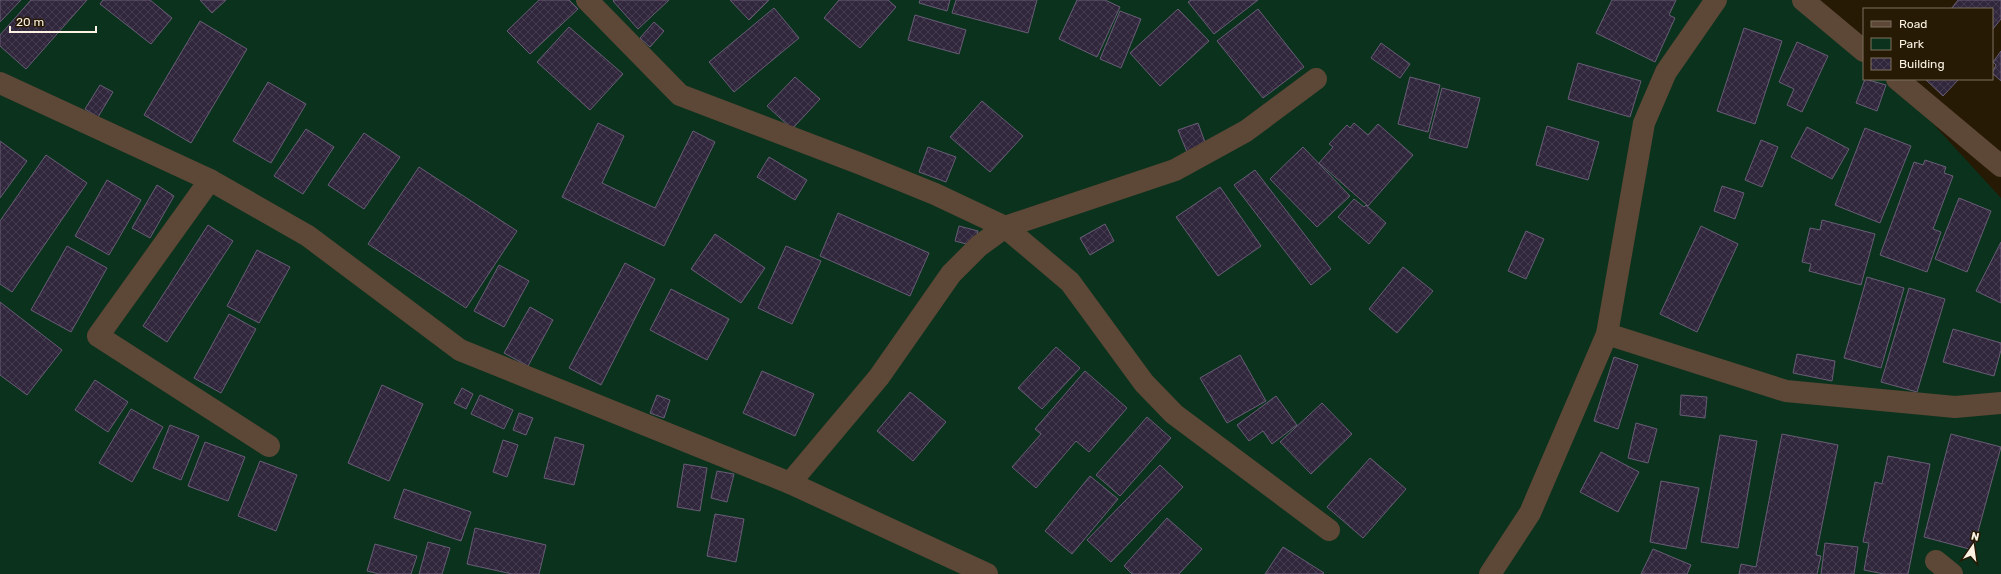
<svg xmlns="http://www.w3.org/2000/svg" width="2001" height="574" viewBox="0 0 2001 574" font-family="Rubik,sans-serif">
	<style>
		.green { fill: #0b321d }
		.building { fill: url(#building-cross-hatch); stroke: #685d76 }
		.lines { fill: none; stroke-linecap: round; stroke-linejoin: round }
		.minor { stroke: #5d4736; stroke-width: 22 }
	</style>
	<defs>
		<pattern id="building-cross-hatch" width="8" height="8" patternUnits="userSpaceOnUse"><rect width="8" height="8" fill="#31273d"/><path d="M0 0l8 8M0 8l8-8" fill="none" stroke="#463c50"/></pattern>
	</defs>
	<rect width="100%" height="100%" fill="#271a04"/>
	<!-- green -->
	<path class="green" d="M0,0H1820L1864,48V79H1892L2001,198V574H0Z"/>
	<!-- building -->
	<g class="building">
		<path d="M0,0H21L0,22Z"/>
		<path d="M31,0H87L26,69L0,46V35Z"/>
		<path d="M103,0H150L172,18L151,44L100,4Z"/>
		<path d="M200,0H226L212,13Z"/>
		<path d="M539,0H569L578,9L530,54L507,31Z"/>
		<path d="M614,0H669L638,29L613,1Z"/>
		<path d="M730,0H769L749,20Z"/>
		<path d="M839,0H888L896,7L860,48L824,18Z"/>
		<path d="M920,0H950L947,11L919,3Z"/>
		<path d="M956,0H1037L1028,33L952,13Z"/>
		<path d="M1077,0H1105L1120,7L1097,57L1059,39Z"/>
		<path d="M1191,0H1258L1214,34L1188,2Z"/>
		<path d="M1612,0H1676L1669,15L1675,18L1655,62L1596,33Z"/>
		<path d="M1958,0H2001V19L1992,30V9H1951Z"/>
		<path d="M774,8L799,38L734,92L709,62Z"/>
		<path d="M1178,9L1209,41L1160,86L1130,53Z"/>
		<path d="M1258,9L1304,67L1263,98L1217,41Z"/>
		<path d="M1120,11L1141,19L1121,68L1100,59Z"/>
		<path d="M915,15L966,30L959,54L908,40Z"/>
		<path d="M200,21L247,49L191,143L144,115Z"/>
		<path d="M654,22L664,31L650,47L640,38Z"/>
		<path d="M569,27L623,74L590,110L537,62Z"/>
		<path d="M1744,28L1782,41L1755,124L1717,111Z"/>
		<path d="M1797,42L1828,56L1802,112L1787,105L1794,89L1779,82Z"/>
		<path d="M1381,43L1410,64L1400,78L1371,58Z"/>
		<path d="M2001,51V81L1992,73L1996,65L1993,62Z"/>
		<path d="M1578,63L1641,81L1630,117L1568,99Z"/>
		<path d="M795,77L820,99L792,129L767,106Z"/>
		<path d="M1410,77L1440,85L1428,132L1398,124Z"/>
		<path d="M1865,79L1886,85L1877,111L1856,103Z"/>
		<path d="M1925,79H1959L1943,96Z"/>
		<path d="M268,82L306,104L271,163L233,141Z"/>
		<path d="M100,85L113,92L98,117L85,109Z"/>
		<path d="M1442,88L1480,98L1467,148L1429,138Z"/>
		<path d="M982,101L1023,136L990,172L950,137Z"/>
		<path d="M598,123L624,136L602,183L655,208L693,131L715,142L664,246L562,197Z"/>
		<path d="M1198,123L1206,145L1187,152L1178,130Z"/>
		<path d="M1354,123L1368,135L1378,124L1413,155L1368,206L1319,163L1333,147L1329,144L1347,125L1350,128Z"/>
		<path d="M1547,126L1599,142L1588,180L1536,165Z"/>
		<path d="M1807,127L1849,149L1832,179L1791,157Z"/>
		<path d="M1865,128L1911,146L1880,223L1835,205Z"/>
		<path d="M306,129L334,147L303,194L274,176Z"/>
		<path d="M364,133L400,157L364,209L328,185Z"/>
		<path d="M1761,140L1778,147L1762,187L1745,180Z"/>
		<path d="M0,141L27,161L0,198Z"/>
		<path d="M928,147L956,157L946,182L919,172Z"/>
		<path d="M1303,147L1350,196L1317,227L1270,179Z"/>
		<path d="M46,155L87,183L12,292L0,284V221Z"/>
		<path d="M769,157L807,180L795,200L757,177Z"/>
		<path d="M1925,160L1946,167L1944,173L1953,176L1933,229L1941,232L1927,272L1880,255L1914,162L1923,165Z"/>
		<path d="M419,167L517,231L466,308L368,244Z"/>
		<path d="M1255,170L1331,269L1311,285L1234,185Z"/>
		<path d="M107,180L141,200L109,255L75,236Z"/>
		<path d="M157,185L174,196L150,238L132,228Z"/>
		<path d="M1722,186L1744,193L1735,219L1714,211Z"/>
		<path d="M1220,187L1261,246L1218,276L1176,217Z"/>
		<path d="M1959,198L1991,211L1967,272L1935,259Z"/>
		<path d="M1354,199L1364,207L1366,205L1386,223L1369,244L1338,217Z"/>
		<path d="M838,213L929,253L910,296L820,256Z"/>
		<path d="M1822,220L1875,234L1861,285L1809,271L1811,264L1802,262L1810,228L1820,230Z"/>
		<path d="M1105,224L1114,241L1090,255L1080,238Z"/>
		<path d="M208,225L233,241L167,342L143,326Z"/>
		<path d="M959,226L978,231L974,246L955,241Z"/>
		<path d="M1701,226L1738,244L1697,332L1660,314Z"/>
		<path d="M1526,231L1544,239L1526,279L1508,271Z"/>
		<path d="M715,234L765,268L741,303L691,269Z"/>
		<path d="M2001,242V303L1976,291Z"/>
		<path d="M67,246L107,268L71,332L31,310Z"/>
		<path d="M786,246L821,261L792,324L758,308Z"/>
		<path d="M257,250L290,267L259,323L227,306Z"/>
		<path d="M625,263L655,279L601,385L569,368Z"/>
		<path d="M499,265L529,281L504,327L474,311Z"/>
		<path d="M1403,267L1433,291L1397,333L1369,309Z"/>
		<path d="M1867,277L1904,288L1881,368L1844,358Z"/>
		<path d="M1909,288L1945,299L1917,392L1881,382Z"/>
		<path d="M671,289L729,319L707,360L650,330Z"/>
		<path d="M0,302L62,350L27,395L0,375Z"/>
		<path d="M530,307L553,320L528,366L504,353Z"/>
		<path d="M229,314L256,329L221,393L194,378Z"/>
		<path d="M1953,329L2001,343V350L1994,376L1943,362Z"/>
		<path d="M1056,347L1080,368L1042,409L1018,388Z"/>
		<path d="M1797,354L1835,361L1832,381L1793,373Z"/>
		<path d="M1240,355L1266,401L1227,423L1200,378Z"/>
		<path d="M1614,357L1638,365L1618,429L1594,421Z"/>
		<path d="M762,371L814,394L795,436L743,413Z"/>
		<path d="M1085,371L1127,408L1089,452L1076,441L1036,488L1012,467L1041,434L1035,429Z"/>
		<path d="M95,380L128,402L108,432L75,410Z"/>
		<path d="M382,385L423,404L389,481L348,463Z"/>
		<path d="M462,388L473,394L466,409L454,403Z"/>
		<path d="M910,392L946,422L913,461L877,431Z"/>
		<path d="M480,395L513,410L504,429L471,414Z"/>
		<path d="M657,395L670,400L664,418L650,413Z"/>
		<path d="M1681,395L1707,397L1705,418L1680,415Z"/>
		<path d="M1276,396L1297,425L1272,444L1263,431L1249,441L1237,425Z"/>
		<path d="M1322,403L1352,434L1311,474L1280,442Z"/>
		<path d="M131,409L163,427L132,482L99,463Z"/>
		<path d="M519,413L533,418L526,435L513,430Z"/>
		<path d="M1147,417L1171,438L1120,496L1096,475Z"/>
		<path d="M1636,423L1657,429L1648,463L1628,458Z"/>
		<path d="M170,425L199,436L181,480L153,468Z"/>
		<path d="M1782,434L1838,445L1816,555L1821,556L1817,574H1739L1741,564L1756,567Z"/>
		<path d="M1951,434L2001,447L1973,550L1924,537Z"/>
		<path d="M1720,435L1757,441L1738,548L1701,542Z"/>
		<path d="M555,437L584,445L574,485L544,478Z"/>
		<path d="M503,440L518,445L507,477L493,472Z"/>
		<path d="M205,442L245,457L228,501L188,486Z"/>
		<path d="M1601,452L1639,472L1618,512L1580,492Z"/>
		<path d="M1888,456L1930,464L1908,574H1884L1864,570L1869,543L1863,542L1875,482L1882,484Z"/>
		<path d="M1370,458L1406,489L1363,538L1327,507Z"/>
		<path d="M260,461L297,475L276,531L238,516Z"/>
		<path d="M684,464L707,468L700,511L677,507Z"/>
		<path d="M1160,465L1183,487L1111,562L1087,540Z"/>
		<path d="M717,471L734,474L727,502L711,498Z"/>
		<path d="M1090,476L1118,499L1072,554L1045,531Z"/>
		<path d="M1661,481L1699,488L1686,549L1650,542Z"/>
		<path d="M404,489L471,512L461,541L394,518Z"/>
		<path d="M715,514L744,519L736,562L707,556Z"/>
		<path d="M1167,518L1202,549L1179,574H1132L1124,566Z"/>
		<path d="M475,528L546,545L539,574H512L467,564Z"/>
		<path d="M428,542L450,548L442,574H419Z"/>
		<path d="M1825,543L1858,547L1854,574H1821Z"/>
		<path d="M375,544L417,556L411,574H379L367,571Z"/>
		<path d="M1283,547L1324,573L1323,574H1265Z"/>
		<path d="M1653,549L1691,565L1687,574H1641Z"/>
	</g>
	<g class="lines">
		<!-- minor -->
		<g class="minor">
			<path d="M587,0L680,95L861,164L935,194L1005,227L1070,282L1144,383L1174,414L1329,530"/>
			<path d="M1803,0L1864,51"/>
			<path d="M1897,79L2001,166"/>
			<path d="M0,83L210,180L308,236L460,350L790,483L987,574"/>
			<path d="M210,180L98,336L269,446"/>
			<path d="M1607,334L1786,391L1955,407L2001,403"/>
			<path d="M790,483L879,377L951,274L979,246L1005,227L1175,170L1246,131L1316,79"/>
			<path d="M1936,561L1952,574"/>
			<path d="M1490,574L1530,513L1607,334L1644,123L1666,72L1716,0"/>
		</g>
	</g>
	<!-- legend -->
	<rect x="1863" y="8" width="130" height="72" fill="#271a04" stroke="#7c705e"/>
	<rect x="1871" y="21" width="20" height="6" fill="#5d4736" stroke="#7c705e"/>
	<text x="1899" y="28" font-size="12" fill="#fbf2e4">Road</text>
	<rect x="1871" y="38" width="20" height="12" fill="#0b321d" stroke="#7c705e"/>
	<text x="1899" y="48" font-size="12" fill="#fbf2e4">Park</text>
	<rect x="1871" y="58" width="20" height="12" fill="url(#building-cross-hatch)" stroke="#7c705e"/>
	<text x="1899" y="68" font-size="12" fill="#fbf2e4">Building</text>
	<!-- north arrow -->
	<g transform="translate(1973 546) rotate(13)" stroke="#271a04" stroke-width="3" paint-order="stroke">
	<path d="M0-3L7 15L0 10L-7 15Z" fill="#fbf2e4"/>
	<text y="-6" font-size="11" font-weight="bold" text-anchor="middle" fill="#fbf2e4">N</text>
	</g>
	<!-- scale -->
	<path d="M10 26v6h86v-6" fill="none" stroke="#fbf2e4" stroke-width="2"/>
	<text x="16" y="26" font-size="12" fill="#fbf2e4" stroke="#271a04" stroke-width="3" paint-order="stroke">20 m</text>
</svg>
